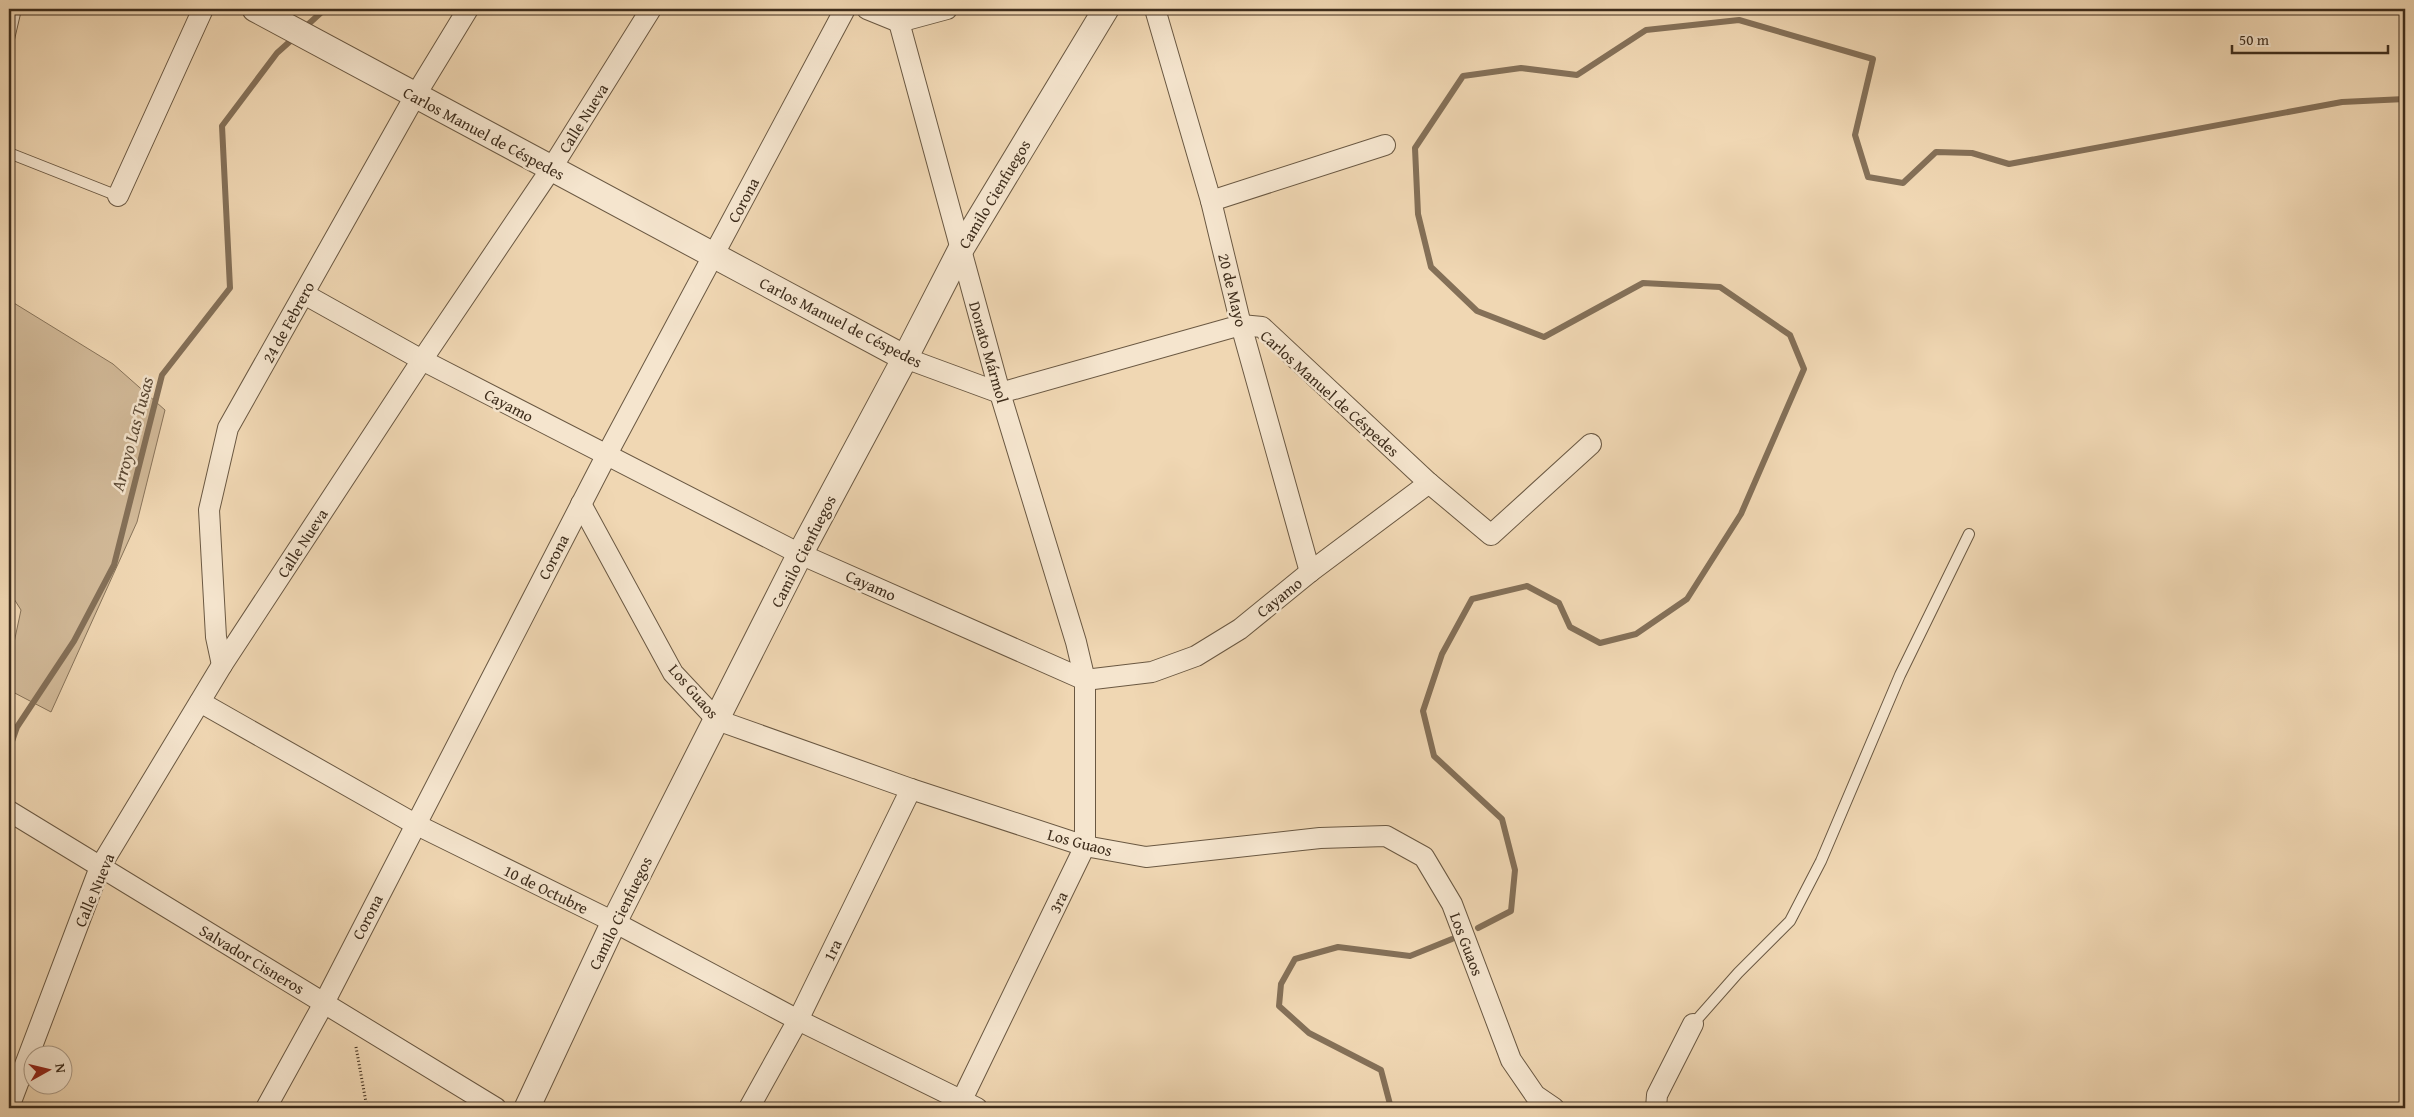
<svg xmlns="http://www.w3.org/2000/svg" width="2414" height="1117" viewBox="0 0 2414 1117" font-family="'Gentium Book Plus',serif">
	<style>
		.green { fill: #d2ba99; stroke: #88745a }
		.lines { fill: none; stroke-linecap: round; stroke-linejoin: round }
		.stream { stroke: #847058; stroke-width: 6 }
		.service-casing { stroke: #6a5842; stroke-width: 12 }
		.minor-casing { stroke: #6a5842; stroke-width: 22 }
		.tertiary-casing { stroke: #6a5842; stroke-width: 27 }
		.path { stroke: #3e2d1c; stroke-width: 3; stroke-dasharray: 1 2.5; stroke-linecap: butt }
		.service { stroke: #f5e5ce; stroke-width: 10 }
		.minor { stroke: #f5e5ce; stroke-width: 20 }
		.tertiary { stroke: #f5e5ce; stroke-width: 25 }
		.labels { text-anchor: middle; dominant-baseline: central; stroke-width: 5; stroke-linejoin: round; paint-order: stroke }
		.street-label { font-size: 16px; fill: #3e2d1c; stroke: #f5e5ce }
		.water-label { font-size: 18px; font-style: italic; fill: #5b4935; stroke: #f5e5ce }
	</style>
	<rect width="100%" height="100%" fill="#f0d7b3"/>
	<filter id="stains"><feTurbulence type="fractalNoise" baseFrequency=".004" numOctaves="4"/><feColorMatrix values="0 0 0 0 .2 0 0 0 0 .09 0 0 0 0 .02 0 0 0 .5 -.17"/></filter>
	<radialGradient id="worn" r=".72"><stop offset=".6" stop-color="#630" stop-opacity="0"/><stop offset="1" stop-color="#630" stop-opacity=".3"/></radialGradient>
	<!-- green -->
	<path class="green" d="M9,300L113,364L165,410L137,522L51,712L9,690V666L21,610L9,591Z"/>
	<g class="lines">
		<!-- stream -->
		<g class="stream">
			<path d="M303,29L325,9"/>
			<path d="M9,750L17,727L74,641L114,565L162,375L230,288L222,126L277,53L296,36"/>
			<path d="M1478,928L1511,911L1515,870L1502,819L1434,756L1423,711L1442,654L1472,599L1527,586L1559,603L1570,627L1600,643L1636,634L1687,599L1741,514L1804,369L1790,335L1720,287L1643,283L1544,337L1477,311L1431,267L1418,214L1415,148L1463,76L1521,68L1577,75L1646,30L1739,20L1873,59L1855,135L1868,177L1903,183L1936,152L1972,153L2009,164L2342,102L2405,99"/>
			<path d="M1391,1108L1381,1070L1309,1033L1279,1006L1281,984L1295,959L1338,947L1410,956L1452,939"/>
		</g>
		<defs>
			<g id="service">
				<path d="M9,39L16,9"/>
				<path d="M9,153L118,196"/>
				<path d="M1693,1024L1738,973L1790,921L1821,861L1900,675L1969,534"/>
			</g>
			<g id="minor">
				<path d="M867,9L899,22L947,9"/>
				<path d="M1155,9L1211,201L1241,325L1310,572"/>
				<path d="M899,22L1000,393L1076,642L1085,680V846L958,1108"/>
				<path d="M118,196L203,9"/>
				<path d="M1211,201L1385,145"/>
				<path d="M304,294L422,360L800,554L1085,680L1152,672L1196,656L1240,629L1310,572L1429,483"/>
				<path d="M905,358L1000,393L1241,325L1262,327L1429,483L1491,535L1591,444"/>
				<path d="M581,504L673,673L717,720L911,789L1085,846L1146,857L1320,838L1386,836L1424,857L1452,904L1511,1060L1535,1095L1554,1108"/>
				<path d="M222,665L216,637L209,510L228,428L415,96L468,9"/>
				<path d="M200,702L415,824L614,922L798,1020L977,1108"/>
				<path d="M9,811L496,1108"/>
				<path d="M9,1107L100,867L222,665L422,360L551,169L651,9"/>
				<path d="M266,1108L324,1003L606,456L845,9"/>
				<path d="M749,1108L798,1020L911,789"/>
				<path d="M1656,1108L1657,1095L1693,1024"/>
			</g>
			<g id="tertiary">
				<path d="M255,9L905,358"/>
				<path d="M527,1108L614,922L800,554L905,358L961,249L1106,9"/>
			</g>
		</defs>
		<!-- service casing -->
		<use href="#service" class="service-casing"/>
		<!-- minor casing -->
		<use href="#minor" class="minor-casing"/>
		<!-- tertiary casing -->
		<use href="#tertiary" class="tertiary-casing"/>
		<!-- path -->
		<path class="path" d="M356,1047L367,1108"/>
		<!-- service -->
		<use href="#service" class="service"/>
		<!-- minor -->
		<use href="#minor" class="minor"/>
		<!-- tertiary -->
		<use href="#tertiary" class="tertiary"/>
	</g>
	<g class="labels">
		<!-- street labels -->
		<g class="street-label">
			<text transform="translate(583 118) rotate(-58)">Calle Nueva</text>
			<text transform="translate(484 133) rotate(28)">Carlos Manuel de Céspedes</text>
			<text transform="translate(994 194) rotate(-59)">Camilo Cienfuegos</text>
			<text transform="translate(743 200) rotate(-62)">Corona</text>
			<text transform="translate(1233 290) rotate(76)">20 de Mayo</text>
			<text transform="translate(288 322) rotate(-61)">24 de Febrero</text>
			<text transform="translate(841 322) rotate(27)">Carlos Manuel de Céspedes</text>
			<text transform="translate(989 352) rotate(74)">Donato Mármol</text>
			<text transform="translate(1330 393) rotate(42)">Carlos Manuel de Céspedes</text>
			<text transform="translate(509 405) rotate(28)">Cayamo</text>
			<text transform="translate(302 543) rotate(-57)">Calle Nueva</text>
			<text transform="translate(803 551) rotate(-63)">Camilo Cienfuegos</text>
			<text transform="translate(553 557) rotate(-63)">Corona</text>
			<text transform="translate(871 585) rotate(24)">Cayamo</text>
			<text transform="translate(1279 597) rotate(-39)">Cayamo</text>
			<text transform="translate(694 691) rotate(49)">Los Guaos</text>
			<text transform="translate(1080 842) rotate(15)">Los Guaos</text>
			<text transform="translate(546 889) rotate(26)">10 de Octubre</text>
			<text transform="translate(94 890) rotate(-67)">Calle Nueva</text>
			<text transform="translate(1058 902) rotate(-64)">3ra</text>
			<text transform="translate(620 913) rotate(-64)">Camilo Cienfuegos</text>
			<text transform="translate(367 917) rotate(-63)">Corona</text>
			<text transform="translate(1467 944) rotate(69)">Los Guaos</text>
			<text transform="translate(832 950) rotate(-64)">1ra</text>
			<text transform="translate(252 959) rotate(31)">Salvador Cisneros</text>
		</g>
		<!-- water labels -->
		<g class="water-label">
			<text transform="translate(132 434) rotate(-75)">Arroyo Las Tusas</text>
		</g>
	</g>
	<!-- margin -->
	<rect width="2414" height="1117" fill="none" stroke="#f0d7b3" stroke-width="30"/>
	<rect x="10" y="10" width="2394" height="1097" fill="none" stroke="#3e2d1c" stroke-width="2.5"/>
	<rect x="15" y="15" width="2384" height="1087" fill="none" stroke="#3e2d1c"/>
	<!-- north arrow -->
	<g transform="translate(48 1070) rotate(82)"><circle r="24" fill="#f5e5ce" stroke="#ac9b87"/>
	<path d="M0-4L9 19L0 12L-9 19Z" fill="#8f2418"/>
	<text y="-8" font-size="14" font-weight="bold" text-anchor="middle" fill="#3e2d1c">N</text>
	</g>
	<!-- scale -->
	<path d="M2232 45v8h156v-8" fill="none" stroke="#3e2d1c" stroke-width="2.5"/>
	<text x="2239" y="45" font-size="15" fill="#3e2d1c" stroke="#f5e5ce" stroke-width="4" paint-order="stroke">50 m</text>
	<rect width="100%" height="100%" filter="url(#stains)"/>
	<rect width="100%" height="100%" fill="url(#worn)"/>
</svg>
